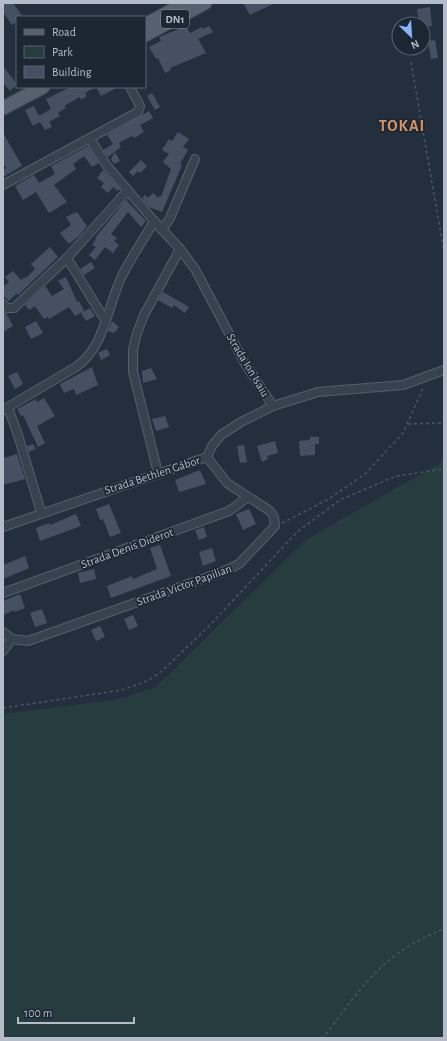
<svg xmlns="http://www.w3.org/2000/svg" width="447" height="1041" viewBox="0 0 447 1041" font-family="'Alegreya Sans',sans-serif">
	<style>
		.green { fill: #263c3f }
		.building { fill: #455162 }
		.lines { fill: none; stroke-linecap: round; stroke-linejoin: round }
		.street-casing { stroke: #565f6c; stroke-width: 10 }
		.primary-casing { stroke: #414a57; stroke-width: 15 }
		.path { stroke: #44595c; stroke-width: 1.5; stroke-dasharray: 3 3; stroke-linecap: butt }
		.street { stroke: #38414e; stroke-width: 8 }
		.primary { stroke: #56606e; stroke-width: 13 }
		.labels { text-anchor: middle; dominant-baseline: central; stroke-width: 3.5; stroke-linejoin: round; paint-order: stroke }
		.shield { fill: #1d2633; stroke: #878f9c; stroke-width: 1 }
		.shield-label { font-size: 11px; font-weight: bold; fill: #b4bcc9 }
		.street-label { font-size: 12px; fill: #b4bcc9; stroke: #1d2633 }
		.district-label { font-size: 16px; font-weight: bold; letter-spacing: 1px; fill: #d59563; stroke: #1d2633 }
	</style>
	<rect width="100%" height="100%" fill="#242f3e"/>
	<!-- green -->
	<path class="green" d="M444,455V1038H3V714L120,699L156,687L307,539L440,463Z"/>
	<!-- building -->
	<g class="building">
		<path d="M3,3H13L23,17H17V21L12,25L3,12Z"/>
		<path d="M243,3H275L250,15Z"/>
		<path d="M430,7L432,26L423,27V24H419L417,9Z"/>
		<path d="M186,26L190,33L202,27L203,29L209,26L213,32L198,39L206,53L170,68L171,70L165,73L158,58L156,59L149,47L161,41L159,37Z"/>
		<path d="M435,40L438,58L431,59L428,41Z"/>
		<path d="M3,66L17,84L10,91L3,83Z"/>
		<path d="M71,87H118L101,96L96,87L85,93L87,96L81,100L80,97L64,106L66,108L58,113L60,116L49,122L52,127L45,130L40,122L33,126L25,110L34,106L38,115H41L51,109L46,99Z"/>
		<path d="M152,93L160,107L155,110L147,96Z"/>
		<path d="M149,111L153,118L140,125L144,132L134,138L132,136L119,143L121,147L108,157L103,150L113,144L107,135Z"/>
		<path d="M178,132L189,139L183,147L188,150L180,164L182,165L162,212L149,207L142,198L145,195L148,198L153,193L158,198L159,196L161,197L171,169L163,162L169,154L162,150L169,139L172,141Z"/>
		<path d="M3,133L22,166L3,177V170L6,168L3,163Z"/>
		<path d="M88,146L99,163L92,167L84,156L73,164L76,169L54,185L67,202L49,213L36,192L23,200L15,186L34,175L39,183L55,174L51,166Z"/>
		<path d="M115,152L120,161L114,164L111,159Z"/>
		<path d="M141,160L147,166L140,173L138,171L133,176L129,172Z"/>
		<path d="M103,170L120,189L118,191L113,187L108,193L101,187L104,183L97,178Z"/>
		<path d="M126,200L146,221L141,227L128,212L111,234L117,238L114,241L119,245L113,253L105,247L95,260L89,255L96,247L92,245L96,239L95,238Z"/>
		<path d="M77,212L87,226L80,235L69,244L60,233L71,225L66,217Z"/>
		<path d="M50,247L58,257L18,295L17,293L9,301L3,295V287L9,282L5,277L13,271L21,280L25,277L26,278L35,269L31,264Z"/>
		<path d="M91,262L95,268L84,275L80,269Z"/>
		<path d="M66,277L77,302L79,301L84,311L75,316L69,307L49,319L47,317L44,319L35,306L29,310L25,305L45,286L52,296L64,289L58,281Z"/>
		<path d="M163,292L189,307L185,313L174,305L172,308L158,300Z"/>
		<path d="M90,308L95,316L86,321L81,313Z"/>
		<path d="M3,312L6,313L13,326L3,332Z"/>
		<path d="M36,321L43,333L31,339L25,327Z"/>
		<path d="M112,321L119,327L114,333L108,331Z"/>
		<path d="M107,349L110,355L101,360L98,353Z"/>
		<path d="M92,367L98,385L76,395L74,389L64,393L60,384Z"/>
		<path d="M151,368L157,379L143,383L142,371Z"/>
		<path d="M17,372L23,384L15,389L8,376Z"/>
		<path d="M44,398L55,416L37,426L45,443L38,447L23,415L21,416L17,409L36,399L37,402Z"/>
		<path d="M165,416L169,427L156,431L152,419Z"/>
		<path d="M310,437H319V444H315V455L300,456L299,441L310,440Z"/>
		<path d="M275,441L278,453L267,456L268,459L262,462L257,446Z"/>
		<path d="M33,444L36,449L29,452L27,446Z"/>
		<path d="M244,445L247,462L240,463L237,446Z"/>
		<path d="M17,454L25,479L3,485V458Z"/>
		<path d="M200,470L206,484L179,492L175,480Z"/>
		<path d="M109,504L121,533L110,537L103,519L100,520L96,509Z"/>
		<path d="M249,509L256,524L243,530L236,514Z"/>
		<path d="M76,514L81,526L40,541L36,528L49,523L50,525Z"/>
		<path d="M204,527L207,537L199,540L195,530Z"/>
		<path d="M160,545L171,576L111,598L107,586L132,576L133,579L157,569L150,548Z"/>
		<path d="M212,548L216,561L203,566L199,552Z"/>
		<path d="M25,556L29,568L3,579V565Z"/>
		<path d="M94,569L96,579L80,583L78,573Z"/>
		<path d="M20,594L25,608L15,612L14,610L3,615V601Z"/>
		<path d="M42,609L47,623L35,627L30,613Z"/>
		<path d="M133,615L138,626L129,630L124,619Z"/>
		<path d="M100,626L105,637L96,641L91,630Z"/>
	</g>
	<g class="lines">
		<defs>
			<g id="street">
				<path d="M3,185L138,112L140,106L130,87"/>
				<path d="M154,221L180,249L195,269L244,362L273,406"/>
				<path d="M162,230L170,218L195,159"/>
				<path d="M67,258L105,320"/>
				<path d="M3,304L7,308H14L67,258L128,190"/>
				<path d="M8,408L18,435L41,512"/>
				<path d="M3,410L76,367C106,346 107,305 123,274C132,256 144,239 154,221L107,166L90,139"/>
				<path d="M207,457L212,446L221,435L241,422L273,406L318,392L403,385L444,370"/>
				<path d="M158,473L133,372V349L137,333L144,315L180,249"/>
				<path d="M3,527L207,457"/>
				<path d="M3,593L229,511L248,497"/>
				<path d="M3,632L12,639L28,641L222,572L239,564L275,526L274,517L270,511L227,483L207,457"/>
				<path d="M3,651L12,639"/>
			</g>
			<g id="primary">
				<path d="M145,25L185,3"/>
				<path d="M145,35L205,3"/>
				<path d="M3,108L43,87"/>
			</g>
		</defs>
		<!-- street casing -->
		<use href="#street" class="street-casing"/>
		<!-- primary casing -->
		<use href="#primary" class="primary-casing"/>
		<!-- path -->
		<g class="path">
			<path d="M411,62L444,252"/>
			<path d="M408,424L444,423"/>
			<path d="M282,523L327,500L365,474L403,433L424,386"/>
			<path d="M3,708L122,690L147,681L162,671L209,626L297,532L340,500L396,476L444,469"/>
			<path d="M321,1038L328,1032C364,983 385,952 444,929"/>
		</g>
		<!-- street -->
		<use href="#street" class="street"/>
		<!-- primary -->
		<use href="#primary" class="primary"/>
	</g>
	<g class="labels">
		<!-- shield labels -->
		<rect class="shield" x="161" y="10" width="28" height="18" rx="3"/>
		<g class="shield-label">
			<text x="175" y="19">DN1</text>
		</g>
		<!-- street labels -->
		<g class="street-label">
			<text transform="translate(248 365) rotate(59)">Strada Ion Isaiu</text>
			<text transform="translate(152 475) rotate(-18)">Strada Bethlen Gábor</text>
			<text transform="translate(127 548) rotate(-20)">Strada Denis Diderot</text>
			<text transform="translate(184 585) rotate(-20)">Strada Victor Papilian</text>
		</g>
		<!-- district labels -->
		<g class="district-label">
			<text x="402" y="126">TOKAI</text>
		</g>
	</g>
	<!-- border -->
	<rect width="447" height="1041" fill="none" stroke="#b4bcc9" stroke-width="8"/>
	<!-- legend -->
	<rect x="16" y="16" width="130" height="72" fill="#1d2633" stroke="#59626f"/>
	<rect x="24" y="29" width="20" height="6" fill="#56606e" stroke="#59626f"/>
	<text x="52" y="36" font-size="12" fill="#b4bcc9">Road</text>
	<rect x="24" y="46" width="20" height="12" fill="#263c3f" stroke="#59626f"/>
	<text x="52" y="56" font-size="12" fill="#b4bcc9">Park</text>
	<rect x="24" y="66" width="20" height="12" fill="#455162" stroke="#59626f"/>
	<text x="52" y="76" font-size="12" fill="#b4bcc9">Building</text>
	<!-- north arrow -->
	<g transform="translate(411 36) rotate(155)"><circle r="19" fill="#1d2633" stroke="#59626f"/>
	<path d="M0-3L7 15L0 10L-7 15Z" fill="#8ab4f8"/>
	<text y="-6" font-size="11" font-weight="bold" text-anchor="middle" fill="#b4bcc9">N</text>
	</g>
	<!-- scale -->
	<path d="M18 1017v6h116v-6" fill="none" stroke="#b4bcc9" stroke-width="2"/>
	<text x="24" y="1017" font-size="12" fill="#b4bcc9" stroke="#1d2633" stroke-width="3" paint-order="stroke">100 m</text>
</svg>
